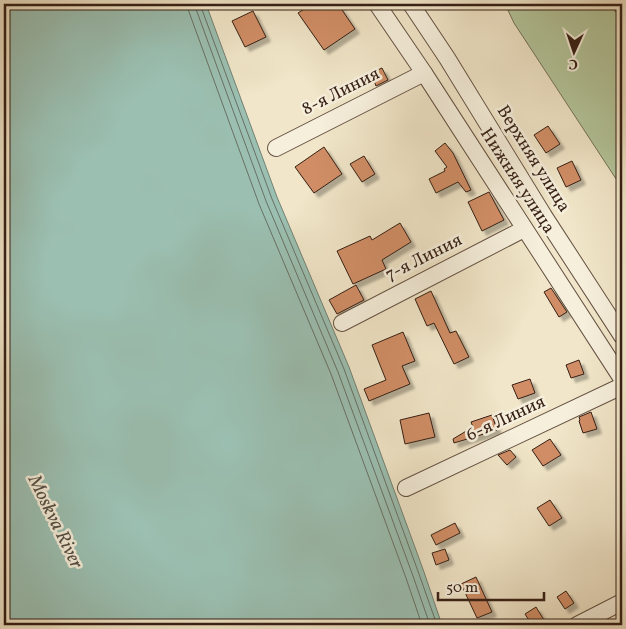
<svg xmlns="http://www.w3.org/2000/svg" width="626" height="629" viewBox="0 0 626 629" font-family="Vollkorn,serif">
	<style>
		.green { fill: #b4c69b; stroke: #747258 }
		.water { fill: #9bc0b2; stroke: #728073 }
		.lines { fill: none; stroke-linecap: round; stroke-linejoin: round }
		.shore { stroke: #687064; stroke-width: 1 }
		.building { fill: #d18e66; stroke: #351f15; filter: url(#shadow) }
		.street-casing { stroke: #645142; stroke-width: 18 }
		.street { stroke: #f6efdc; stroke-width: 16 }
		.labels { text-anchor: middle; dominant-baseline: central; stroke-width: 5; stroke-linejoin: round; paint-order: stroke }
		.street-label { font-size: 18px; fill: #351f15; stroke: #f6efdc }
		.water-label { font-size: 19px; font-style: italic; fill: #544f44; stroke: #f6efdc }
	</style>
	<defs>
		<filter id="shadow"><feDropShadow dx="4.5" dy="4.5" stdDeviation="1" flood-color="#0004"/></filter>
	</defs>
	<rect width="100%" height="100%" fill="#f1e6c9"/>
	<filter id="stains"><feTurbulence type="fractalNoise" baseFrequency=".004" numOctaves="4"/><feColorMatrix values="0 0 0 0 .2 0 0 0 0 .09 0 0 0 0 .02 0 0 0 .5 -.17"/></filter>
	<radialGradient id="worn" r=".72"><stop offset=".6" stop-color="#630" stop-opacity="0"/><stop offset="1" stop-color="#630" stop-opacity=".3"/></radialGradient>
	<!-- green -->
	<path class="green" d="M505,4H622V188L514,23Z"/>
	<!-- water -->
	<path class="water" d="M4,4H206L277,197L349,367L424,572L442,625H4Z"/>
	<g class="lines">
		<!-- shore -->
		<g class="shore">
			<path d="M187,4L189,12L259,204L331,374L406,578L422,625"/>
			<path d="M195,4L196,9L266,201L338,372L413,576L430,625"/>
			<path d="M201,4V7L272,199L344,369L419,574L437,625"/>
		</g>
	</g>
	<!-- building -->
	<g class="building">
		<path d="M312,4H338L355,29L324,50L298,13Z"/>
		<path d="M253,11L266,37L245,47L232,21Z"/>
		<path d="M382,68L388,80L376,86L371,73Z"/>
		<path d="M548,126L560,144L546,153L534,135Z"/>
		<path d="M445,143L453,153L471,190L466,192L458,182L436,193L429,179L445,171L444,169L447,167L435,151Z"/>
		<path d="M324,147L342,174L314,193L295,167Z"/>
		<path d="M364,156L375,174L362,182L350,164Z"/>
		<path d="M572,161L581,180L566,187L557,168Z"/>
		<path d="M489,192L504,220L482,231L468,202Z"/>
		<path d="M400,223L411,242L382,260L386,269L353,284L337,251L370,236L372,240Z"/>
		<path d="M356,285L364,300L337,314L329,300Z"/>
		<path d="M551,288L567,312L559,317L544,292Z"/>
		<path d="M431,291L450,333L456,331L469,357L454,364L434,323L427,326L415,299Z"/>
		<path d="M403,332L415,361L402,366L410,384L369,401L364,389L386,380L372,345Z"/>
		<path d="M579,360L584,374L571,378L566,365Z"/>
		<path d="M530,379L535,393L518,399L512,385Z"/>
		<path d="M591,412L597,429L583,433L579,421L580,420L579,417Z"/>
		<path d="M429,413L435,437L405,444L400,420Z"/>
		<path d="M492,415L497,430L454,443L453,439L473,427L471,422Z"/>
		<path d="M550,439L561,455L543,466L532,450Z"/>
		<path d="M510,450L516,457L507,465L498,455Z"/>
		<path d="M550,500L562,518L549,526L537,508Z"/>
		<path d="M455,523L460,533L436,545L431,535Z"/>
		<path d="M445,549L449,560L436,565L432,553Z"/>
		<path d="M476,577L492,612L477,618L461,584Z"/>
		<path d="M566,591L574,603L565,609L557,597Z"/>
		<path d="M536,607L547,625H532L525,614Z"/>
	</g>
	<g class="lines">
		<defs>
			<g id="street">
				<path d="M377,4L424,73L622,379"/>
				<path d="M411,4L447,58L544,216L622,336"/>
				<path d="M621,4L622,6"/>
				<path d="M276,148L424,73"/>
				<path d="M342,323L524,229"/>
				<path d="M406,488L622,386"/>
				<path d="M577,625L622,602"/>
			</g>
		</defs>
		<!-- street casing -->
		<use href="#street" class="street-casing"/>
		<!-- street -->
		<use href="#street" class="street"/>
	</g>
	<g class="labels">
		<!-- street labels -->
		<g class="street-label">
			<text transform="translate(341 92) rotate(-27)">8-я Линия</text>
			<text transform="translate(533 159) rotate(58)">Верхняя улица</text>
			<text transform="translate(517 181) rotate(57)">Нижняя улица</text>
			<text transform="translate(424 258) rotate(-27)">7-я Линия</text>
			<text transform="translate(506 419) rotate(-25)">6-я Линия</text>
		</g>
		<!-- water labels -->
		<g class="water-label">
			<text transform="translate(55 522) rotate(64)">Moskva River</text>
		</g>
	</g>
	<!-- margin -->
	<rect width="626" height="629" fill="none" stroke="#f1e6c9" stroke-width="20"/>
	<rect x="5" y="5" width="616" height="619" fill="none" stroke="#351f15" stroke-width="2.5"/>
	<rect x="10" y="10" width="606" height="609" fill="none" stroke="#351f15"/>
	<!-- north arrow -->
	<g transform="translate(574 52) rotate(183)" stroke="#f6efdc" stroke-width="4" paint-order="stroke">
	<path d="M0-4L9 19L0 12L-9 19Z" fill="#351f15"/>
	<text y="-8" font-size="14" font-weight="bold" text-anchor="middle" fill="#351f15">С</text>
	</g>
	<!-- scale -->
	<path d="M438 592v8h106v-8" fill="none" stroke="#351f15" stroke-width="2.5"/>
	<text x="446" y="592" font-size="15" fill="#351f15" stroke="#f6efdc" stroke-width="4" paint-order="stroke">50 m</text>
	<rect width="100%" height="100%" filter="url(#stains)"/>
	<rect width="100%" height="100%" fill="url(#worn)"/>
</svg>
